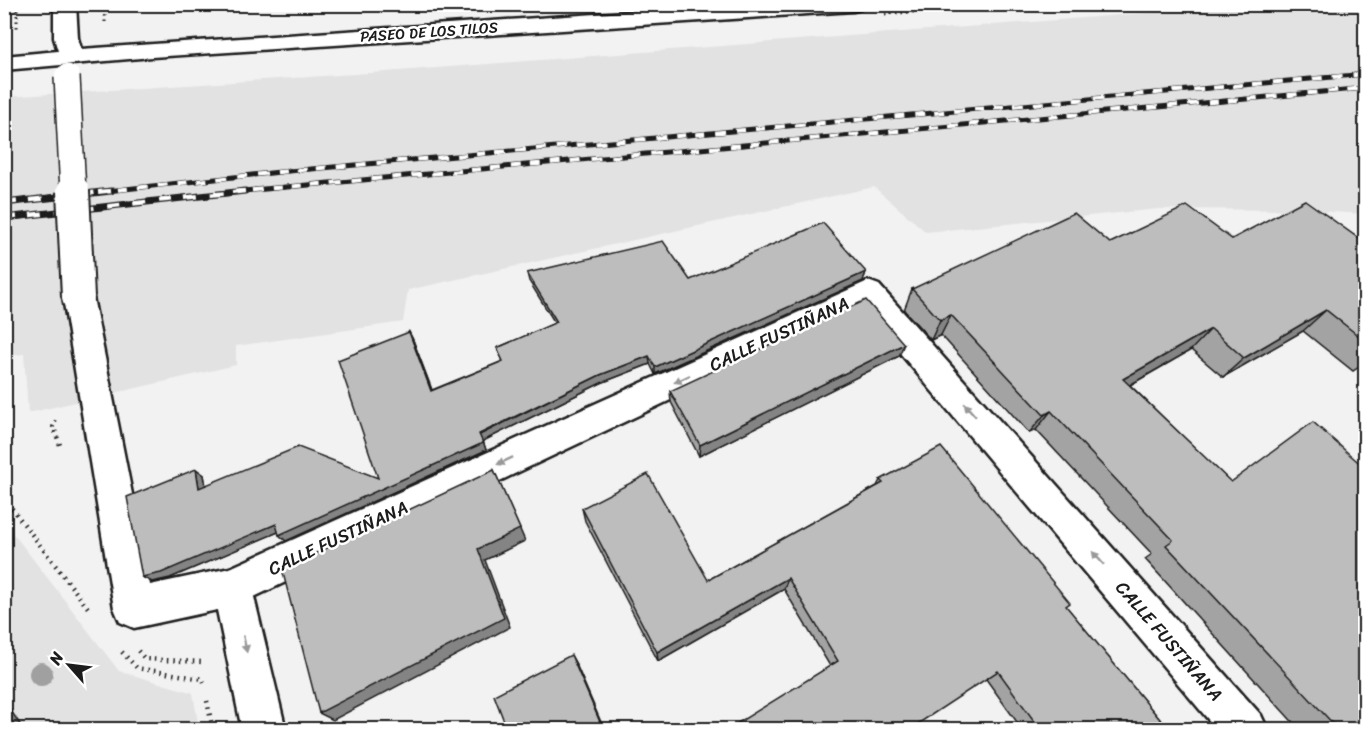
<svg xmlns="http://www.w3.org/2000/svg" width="1370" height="734" viewBox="0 0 1370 734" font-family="Sriracha,sans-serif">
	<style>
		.built { fill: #e2e2e2 }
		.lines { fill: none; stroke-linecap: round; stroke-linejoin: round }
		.minor-casing { stroke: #1c1c1c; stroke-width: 5 }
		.path-far2 { stroke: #1c1c1c; stroke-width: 3; stroke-dasharray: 1.5 4; stroke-linecap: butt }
		.path-far1 { stroke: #1c1c1c; stroke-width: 4; stroke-dasharray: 1.5 4.5; stroke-linecap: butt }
		.path { stroke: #1c1c1c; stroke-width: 4.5; stroke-dasharray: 1.5 5; stroke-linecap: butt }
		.minor { fill: #fff; fill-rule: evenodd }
		.rail-far1-casing { stroke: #1c1c1c; stroke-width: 5 }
		.rail-casing { stroke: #1c1c1c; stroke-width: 7 }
		.rail-far1 { stroke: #fff; stroke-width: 4; stroke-dasharray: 10; stroke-linecap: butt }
		.rail { stroke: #fff; stroke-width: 4.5; stroke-dasharray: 13; stroke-linecap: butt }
		.minor-bridge-far1-casing { stroke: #1c1c1c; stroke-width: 28; stroke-linecap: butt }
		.minor-bridge-casing { stroke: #1c1c1c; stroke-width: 36; stroke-linecap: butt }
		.minor-bridge-far1 { stroke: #fff; stroke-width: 25 }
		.minor-bridge { stroke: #fff; stroke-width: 32 }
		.tree { fill: #a0a0a0 }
		.wall { fill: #a3a3a3; stroke: #1c1c1c; stroke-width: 1.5 }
		.shaded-wall { fill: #848484; stroke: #1c1c1c; stroke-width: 1.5 }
		.building { fill: #bdbdbd; stroke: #1c1c1c; stroke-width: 1.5 }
		.oneway { fill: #999 }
		.labels { text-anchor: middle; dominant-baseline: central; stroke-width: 5; stroke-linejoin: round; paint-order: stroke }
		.far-street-label { font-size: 15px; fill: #1c1c1c; stroke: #fff }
		.street-label { font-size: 18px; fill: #1c1c1c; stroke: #fff }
	</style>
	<rect width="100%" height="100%" fill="#f2f2f2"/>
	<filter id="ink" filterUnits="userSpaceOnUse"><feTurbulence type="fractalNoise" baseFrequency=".0167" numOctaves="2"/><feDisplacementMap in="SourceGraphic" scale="12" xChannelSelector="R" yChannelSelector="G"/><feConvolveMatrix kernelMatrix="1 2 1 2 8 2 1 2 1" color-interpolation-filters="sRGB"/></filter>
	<g filter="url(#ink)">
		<!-- built -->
		<g class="built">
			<path d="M1251,5H1365V214L1300,210L1159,209L926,232L874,187L408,290L403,322L236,346V365L28,413L24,354L5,356V97L385,72Z"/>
			<path d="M4,526L16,537L119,671L193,693L199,729H5Z"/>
		</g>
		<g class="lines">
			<defs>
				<g id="minor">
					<path d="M54,4H76L78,38L81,49L742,4H864L861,9L853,11L152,57L4,70V56L58,51L54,38Z"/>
					<path d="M868,281L879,285L1261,715L1268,730H1217L863,309L254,597L286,730H242L217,610L134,628L120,622L114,608L63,297L67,288L78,285L89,288L93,297L150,585L230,568Z"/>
				</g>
			</defs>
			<!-- minor casing -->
			<use href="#minor" class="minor-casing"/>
			<!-- path-far2 -->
			<g class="path-far2">
				<path d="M17,4V31"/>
				<path d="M105,4V23"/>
				<path d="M885,14L1016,4"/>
			</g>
			<!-- path-far1 -->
			<path class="path-far1" d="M55,433L53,427L57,418"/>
			<!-- path -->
			<g class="path">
				<path d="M55,431L60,445"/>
				<path d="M4,464L7,468L4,473"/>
				<path d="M4,498L88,608"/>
				<path d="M138,651L145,659L202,662"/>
				<path d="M122,652L137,668L203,679L204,682"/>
				<path d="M207,701L213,730"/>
			</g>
			<!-- minor -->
			<use href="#minor" class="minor"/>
			<defs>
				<g id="rail-far1">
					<path d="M98,192L289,171L1366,74"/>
					<path d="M232,192L1366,88"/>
				</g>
				<g id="rail">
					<path d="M4,203L111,191"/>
					<path d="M4,218L245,191"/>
				</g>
			</defs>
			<!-- rail-far1 casing -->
			<use href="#rail-far1" class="rail-far1-casing"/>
			<!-- rail casing -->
			<use href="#rail" class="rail-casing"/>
			<!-- rail-far1 -->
			<use href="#rail-far1" class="rail-far1"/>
			<!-- rail -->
			<use href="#rail" class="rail"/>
			<defs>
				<path id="minor-bridge-far1" d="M67,77L73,192"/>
				<path id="minor-bridge" d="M73,191L78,297"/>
			</defs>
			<!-- minor-bridge-far1 casing -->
			<use href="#minor-bridge-far1" class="minor-bridge-far1-casing"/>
			<!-- minor-bridge casing -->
			<use href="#minor-bridge" class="minor-bridge-casing"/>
			<!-- minor-bridge-far1 -->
			<use href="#minor-bridge-far1" class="minor-bridge-far1"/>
			<!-- minor-bridge -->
			<use href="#minor-bridge" class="minor-bridge"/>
		</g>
		<!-- trees -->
		<circle class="tree" cx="41" cy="674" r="12"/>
		<!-- wall -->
		<g class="wall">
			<path d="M1232,239L1365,243V363L1353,371L1303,331L1223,377L1191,350L1130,385L1230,482L1364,466L1365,465V729H1299L1145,559L1152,554L1036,430L1029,433L941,335L931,340L904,310L912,289L1110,243Z"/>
			<path d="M866,272L863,281L655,374L650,364L601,383L483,441L486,450L286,541L278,532L170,578L152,582L142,577L196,469L204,475L206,486L378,478L409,332L413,340L432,390L503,361L497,348L555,323L529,281L527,273L690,280Z"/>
			<path d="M899,356L699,456L671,402L670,391Z"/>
			<path d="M880,480L1066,606L1168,729H1022L986,679L830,666L784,589L658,661L585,521L582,508L708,580L877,486Z"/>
		</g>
		<!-- shaded-wall -->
		<g class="shaded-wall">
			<path d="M866,272L863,281L655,374V367Z"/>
			<path d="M1326,310L1303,331L1223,377L1244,358Z"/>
			<path d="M951,315L941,335L931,340L940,320Z"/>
			<path d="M1211,329L1191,350L1107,398L1123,379Z"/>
			<path d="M409,332L413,340L435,398L431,391Z"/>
			<path d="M904,344L899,356L699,456L700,445Z"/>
			<path d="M649,356L650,364L601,383L483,441L486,450L286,541L279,535L600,375Z"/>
			<path d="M1051,411L1036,430L1029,433L1044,415Z"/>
			<path d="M196,469L204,475L207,495L199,488Z"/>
			<path d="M494,470L525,541L485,560L510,627L333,720L319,713L478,549Z"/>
			<path d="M276,524L283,530L170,578L152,582L142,577Z"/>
			<path d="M788,578L784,589L658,661L657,652Z"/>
			<path d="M571,655L576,664L604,729H603Z"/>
			<path d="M4,700L23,729H13L4,715Z"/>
		</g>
		<!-- building -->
		<g class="building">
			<path d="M1305,200L1365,243V341L1326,310L1244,358L1211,329L1123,379L1231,482L1313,422L1365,468V729H1338L1166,545L1173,540L1051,411L1044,415L951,315L940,320L912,289L1074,213L1110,243L1187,206L1232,239Z"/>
			<path d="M823,223L866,272L655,367L649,356L600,375L479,434L483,443L279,535L276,524L161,573L142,577L127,497L196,469L199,488L298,447L378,478L338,360L409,332L431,391L503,361L497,348L557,322L527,273L663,241L690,280Z"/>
			<path d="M866,300L904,344L700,445L670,391Z"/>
			<path d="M941,447L1070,603L1066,606L1168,729H1040L998,671L910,729H728L838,661L788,578L657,652L582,508L648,474L708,580L883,483L880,480Z"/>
			<path d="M494,470L520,529L478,549L504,618L319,713L282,569Z"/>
			<path d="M571,655L603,729H507L494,695Z"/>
			<path d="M4,715L13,729H4Z"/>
		</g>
		<!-- one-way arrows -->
		<defs><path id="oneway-solid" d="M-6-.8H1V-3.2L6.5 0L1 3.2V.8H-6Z" transform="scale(1.5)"/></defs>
		<g class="oneway">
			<use href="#oneway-solid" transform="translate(682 379) rotate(155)"/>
			<use href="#oneway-solid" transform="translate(970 410) rotate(-131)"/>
			<use href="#oneway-solid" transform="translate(505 461) rotate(155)"/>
			<use href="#oneway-solid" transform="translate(1098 558) rotate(-131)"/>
			<use href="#oneway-solid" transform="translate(245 644) rotate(78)"/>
		</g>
	</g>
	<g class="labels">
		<!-- far-street labels -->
		<g class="far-street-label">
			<text transform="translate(429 32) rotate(-4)">PASEO DE LOS TILOS</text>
		</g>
		<!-- street labels -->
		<g class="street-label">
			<text transform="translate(779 334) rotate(-25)">CALLE FUSTIÑANA</text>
			<text transform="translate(338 538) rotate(-25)">CALLE FUSTIÑANA</text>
			<text transform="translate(1169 641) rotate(49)">CALLE FUSTIÑANA</text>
		</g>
	</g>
	<!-- margin -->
	<rect width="1370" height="734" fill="none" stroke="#fff" stroke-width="24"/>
	<rect x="12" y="12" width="1346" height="710" fill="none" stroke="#1c1c1c" stroke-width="2" filter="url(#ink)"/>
	<!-- north arrow -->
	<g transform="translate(69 665) rotate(298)" stroke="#ffffff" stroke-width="4.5" paint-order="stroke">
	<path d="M0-4.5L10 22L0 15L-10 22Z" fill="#1c1c1c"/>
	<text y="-9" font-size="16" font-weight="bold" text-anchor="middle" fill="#1c1c1c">N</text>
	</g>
</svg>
